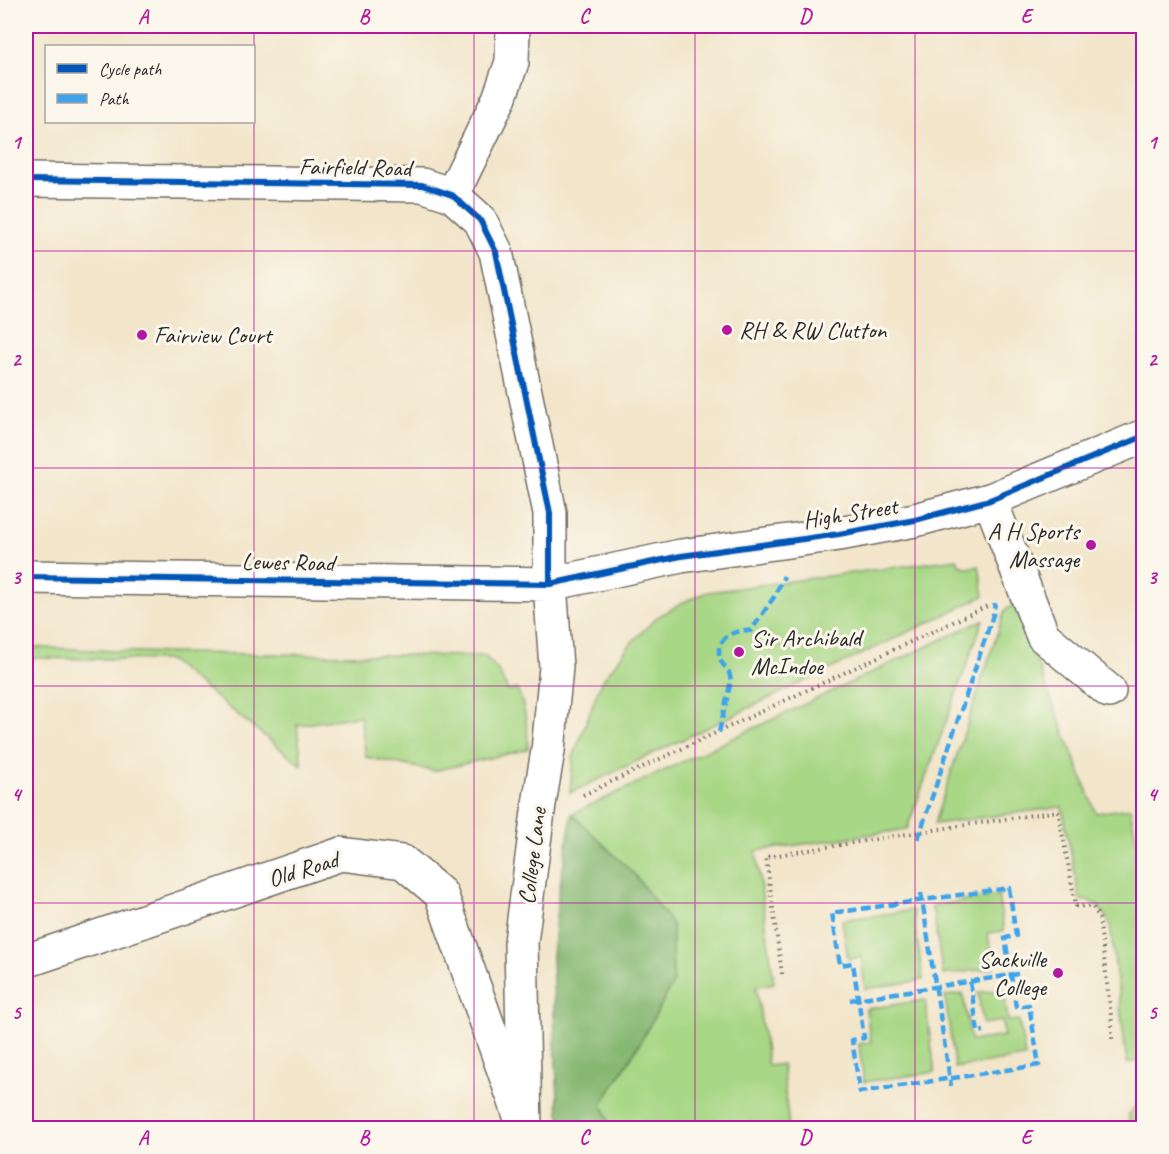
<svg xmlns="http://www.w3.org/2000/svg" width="1169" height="1154" viewBox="0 0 1169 1154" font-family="Caveat,sans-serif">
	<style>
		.green { fill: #a8d785; stroke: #6a8158; stroke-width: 1.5 }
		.forest { fill: #86b872; stroke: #58724e; stroke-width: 1.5 }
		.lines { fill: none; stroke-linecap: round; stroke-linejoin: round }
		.minor-casing { stroke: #716c63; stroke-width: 36 }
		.major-casing { stroke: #716c63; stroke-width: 36 }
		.path { stroke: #716c63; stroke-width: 4; stroke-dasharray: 1.5 4.5; stroke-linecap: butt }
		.minor { stroke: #fff; stroke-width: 33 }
		.major { stroke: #fff; stroke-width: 33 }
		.quiet { stroke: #3ea3eb; stroke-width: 4.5; stroke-dasharray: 9 4.5; stroke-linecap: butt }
		.cycleway-casing { stroke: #fbf7ec; stroke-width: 10 }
		.cycleway { stroke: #0057b8; stroke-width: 6 }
		.grid { fill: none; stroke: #b5179e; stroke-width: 1.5; stroke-opacity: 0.55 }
		.poi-dot { fill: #b5179e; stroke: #fbf7ec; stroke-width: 2 }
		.labels { text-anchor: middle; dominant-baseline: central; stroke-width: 6; stroke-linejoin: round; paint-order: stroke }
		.street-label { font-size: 24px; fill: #2b2b2b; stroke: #fbf7ec }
		.poi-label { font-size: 24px; fill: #2b2b2b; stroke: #fbf7ec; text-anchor: start }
		.neatline { fill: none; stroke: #b5179e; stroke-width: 2 }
		.grid-label { font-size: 20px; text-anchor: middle; font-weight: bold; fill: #b5179e }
	</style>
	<rect width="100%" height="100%" fill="#fbf7ec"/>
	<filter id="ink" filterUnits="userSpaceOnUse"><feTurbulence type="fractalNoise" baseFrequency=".0167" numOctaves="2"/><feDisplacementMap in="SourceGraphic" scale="12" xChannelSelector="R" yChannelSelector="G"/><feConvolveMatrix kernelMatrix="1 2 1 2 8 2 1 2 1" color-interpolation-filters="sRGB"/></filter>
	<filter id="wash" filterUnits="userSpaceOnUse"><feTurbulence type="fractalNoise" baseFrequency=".008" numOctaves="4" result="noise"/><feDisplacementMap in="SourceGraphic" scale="24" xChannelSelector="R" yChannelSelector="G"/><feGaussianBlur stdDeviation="1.35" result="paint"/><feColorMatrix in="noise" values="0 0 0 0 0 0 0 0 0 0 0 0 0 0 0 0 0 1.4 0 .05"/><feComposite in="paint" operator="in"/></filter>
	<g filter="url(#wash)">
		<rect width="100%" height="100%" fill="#f2e5ca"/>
		<!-- green -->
		<g class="green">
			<path d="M957,559L960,565L967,568L979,566L984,596L570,793L573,758L601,682L632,642L657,617L688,600L708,592Z"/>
			<path d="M1014,605L1096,813L1130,808L1143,875V1060L1127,1063L1110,924C1101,909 1099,901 1080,900L1062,807L934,824L1005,610Z"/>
			<path d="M983,620L907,829L756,851L774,983L756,987L768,1066L782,1064L789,1128H611L602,1104L640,1043L635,875L572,814Z"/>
			<path d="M26,647L164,653L485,656L498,670L508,691L517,689C526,709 528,728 528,749L434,771L366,757L360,716L297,725L302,766L169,660L26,658Z"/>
			<path d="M998,895L1004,931L988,933L993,968L943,975L932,906Z"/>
			<path d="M913,910L923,980L865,989L861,957L848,959L842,920Z"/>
			<path d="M1004,989L1008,1021L1019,1020L1025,1057L955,1068L945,996L963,994L971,1041L1004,1036L1002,1021L983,1024L978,993Z"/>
			<path d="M925,1000L935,1072L864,1082L859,1044L871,1042L866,1009Z"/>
			<path d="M1143,1099V1128H1129V1113Z"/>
		</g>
		<!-- forest -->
		<path class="forest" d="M572,814L635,875L672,924L673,983L640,1043L602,1104L611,1128H563L559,1113L556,1065L552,956L558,897Z"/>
	</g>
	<g filter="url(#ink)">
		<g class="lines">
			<defs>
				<g id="minor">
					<path d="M26,180L422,185L452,195L480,220L496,252L550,513V584L681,556L839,534L915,520L990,500L1144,436"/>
					<path d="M452,195L499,99L512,62L513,26"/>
					<path d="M990,500L1043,636L1109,691"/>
					<path d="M26,961L341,854L403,862L441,894L522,1121"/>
				</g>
				<path id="major" d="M26,577L550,584L556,667L548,751L539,804L521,942L525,1128"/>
			</defs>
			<!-- minor casing -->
			<use href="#minor" class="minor-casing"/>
			<!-- major casing -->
			<use href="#major" class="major-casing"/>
			<!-- path -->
			<g class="path">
				<path d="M583,795L987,606"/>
				<path d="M782,974L766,857L920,832L1058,811L1076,906L1093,907L1099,917L1112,1024V1040"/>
			</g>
			<!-- minor -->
			<use href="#minor" class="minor"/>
			<!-- major -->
			<use href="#major" class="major"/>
			<!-- quiet -->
			<g class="quiet">
				<path d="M719,732L731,681L729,672L719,659V646L725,638L733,633L744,630L751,631L774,597L784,576"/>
				<path d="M918,839L993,615L995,603"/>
				<path d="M1009,888L1016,936L1005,938L1016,1007L1029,1005L1039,1065L860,1092L852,1040L864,1038L853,963L840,965L832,913Z"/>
				<path d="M921,893L951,1086"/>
				<path d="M970,982L978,1032L984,1031"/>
				<path d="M850,1000L1018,974"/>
			</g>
			<defs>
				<g id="cycleway">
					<path d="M26,180L422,185L452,195L480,220L496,252L550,513V584"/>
					<path d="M26,577L550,584L681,556L839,534L915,520L990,500L1144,436"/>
				</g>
			</defs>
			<!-- cycleway casing -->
			<use href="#cycleway" class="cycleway-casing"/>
			<!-- cycleway -->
			<use href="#cycleway" class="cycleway"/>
		</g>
	</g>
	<!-- grid -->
	<path class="grid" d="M254,26V1128M474,26V1128M695,26V1128M915,26V1128M26,251H1144M26,468H1144M26,686H1144M26,903H1144"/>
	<!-- markers -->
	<g class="poi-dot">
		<circle cx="727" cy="330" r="6"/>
		<circle cx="142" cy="335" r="6"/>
		<circle cx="1091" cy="545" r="6"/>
		<circle cx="739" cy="652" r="6"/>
		<circle cx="1058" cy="973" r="6"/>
	</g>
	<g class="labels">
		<!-- street labels -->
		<g class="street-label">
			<text transform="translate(355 167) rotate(1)">Fairfield Road</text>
			<text transform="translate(850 513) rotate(-9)">High Street</text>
			<text transform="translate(288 562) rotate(1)">Lewes Road</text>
			<text transform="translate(532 856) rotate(-83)">College Lane</text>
			<text transform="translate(303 869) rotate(-17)">Old Road</text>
		</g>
		<!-- poi labels -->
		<g class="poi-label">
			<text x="739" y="330">RH &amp; RW Clutton</text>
			<text x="154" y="335">Fairview Court</text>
			<text x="1079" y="531" text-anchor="end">A H Sports<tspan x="1079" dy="28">Massage</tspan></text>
			<text x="751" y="638">Sir Archibald<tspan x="751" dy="28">McIndoe</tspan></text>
			<text x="1046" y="959" text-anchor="end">Sackville<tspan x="1046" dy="28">College</tspan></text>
		</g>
	</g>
	<!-- margin -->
	<rect width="1169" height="1154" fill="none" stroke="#fbf7ec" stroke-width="66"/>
	<!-- legend -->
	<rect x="45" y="45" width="210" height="78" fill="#fbf7ec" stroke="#a8a59f" stroke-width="1.5"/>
	<rect x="57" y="64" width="30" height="9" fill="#0057b8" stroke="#a8a59f" stroke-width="1.5"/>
	<text x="99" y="75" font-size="18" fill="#2b2b2b">Cycle path</text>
	<rect x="57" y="94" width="30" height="9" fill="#3ea3eb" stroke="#a8a59f" stroke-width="1.5"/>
	<text x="99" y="105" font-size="18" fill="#2b2b2b">Path</text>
	<rect x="33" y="33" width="1103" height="1088" class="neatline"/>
	<g class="grid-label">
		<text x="143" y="23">A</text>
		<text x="364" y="23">B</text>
		<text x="584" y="23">C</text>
		<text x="805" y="23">D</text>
		<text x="1026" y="23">E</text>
		<text x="16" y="149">1</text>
		<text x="1152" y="149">1</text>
		<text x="16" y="366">2</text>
		<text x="1152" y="366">2</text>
		<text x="16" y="584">3</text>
		<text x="1152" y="584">3</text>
		<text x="16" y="801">4</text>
		<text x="1152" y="801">4</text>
		<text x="16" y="1019">5</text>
		<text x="1152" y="1019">5</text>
		<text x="143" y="1144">A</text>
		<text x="364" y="1144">B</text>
		<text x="584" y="1144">C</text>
		<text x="805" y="1144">D</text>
		<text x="1026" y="1144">E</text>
	</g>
</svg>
